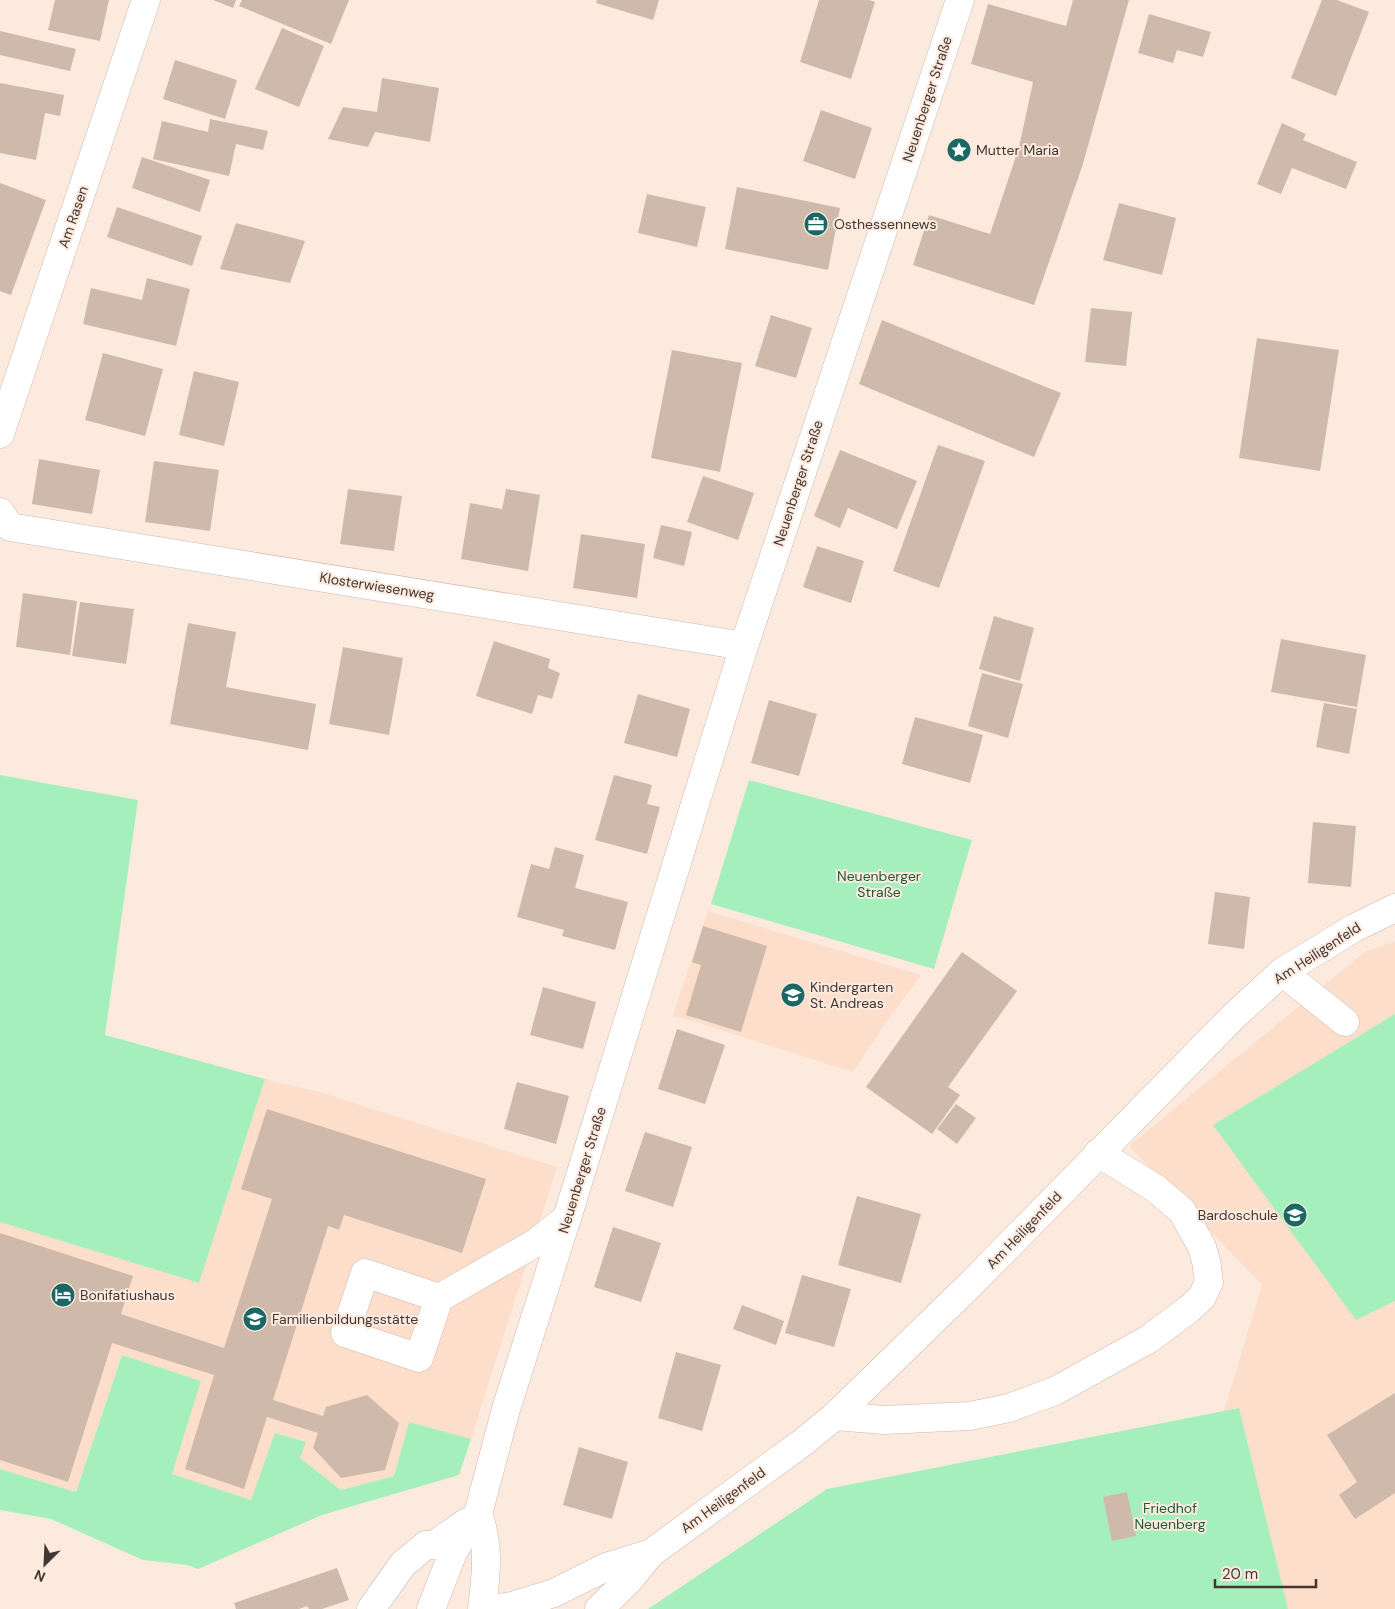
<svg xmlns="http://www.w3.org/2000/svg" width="1395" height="1609" viewBox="0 0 1395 1609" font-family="'DM Sans',sans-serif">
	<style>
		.built { fill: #fcdecb }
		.green { fill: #a5efbc }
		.building { fill: #cfb9ab }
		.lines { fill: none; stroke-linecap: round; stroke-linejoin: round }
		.minor-casing { stroke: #ceb8ab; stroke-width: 29 }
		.minor { stroke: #fff; stroke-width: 28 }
		.labels { text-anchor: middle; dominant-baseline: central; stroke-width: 4; stroke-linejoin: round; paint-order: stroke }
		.street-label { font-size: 14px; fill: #403732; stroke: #fdeadf }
		.poi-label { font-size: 14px; fill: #403732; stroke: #fdeadf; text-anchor: start }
		.park-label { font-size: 14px; fill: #1e5936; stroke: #fdeadf }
	</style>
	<rect width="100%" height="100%" fill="#fdeadf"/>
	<!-- built -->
	<g class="built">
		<path d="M708,911L921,975L887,1021L853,1072L673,1015Z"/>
		<path d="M1395,942V1609H1283L1224,1411L1262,1285L1129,1146L1366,951Z"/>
		<path d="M265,1079L319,1092L557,1167L471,1439L409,1422L394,1476L341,1490L300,1458L251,1500L172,1474L201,1381L122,1355L76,1492L0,1469V1222L199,1283Z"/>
	</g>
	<!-- green -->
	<g class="green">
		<path d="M0,775L138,800L105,1035L265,1079L199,1283L0,1222Z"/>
		<path d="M749,780L972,840L934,969L711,904Z"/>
		<path d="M1395,1014V1301L1356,1320L1213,1125Z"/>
		<path d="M122,1355L201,1381L172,1474L251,1500L275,1433L306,1442L300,1458L341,1490L394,1476L409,1422L471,1439L459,1475L322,1515L198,1569L187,1565L143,1560L51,1519L0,1510V1469L76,1492Z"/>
		<path d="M1239,1408L1288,1609H648L827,1489Z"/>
	</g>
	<!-- building -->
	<g class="building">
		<path d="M55,0H109L100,41L48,30Z"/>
		<path d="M213,0H236L233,8Z"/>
		<path d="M242,0H349L331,44L239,6Z"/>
		<path d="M597,0H659L653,20L596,3Z"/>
		<path d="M819,0H869L875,2L851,79L800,62Z"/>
		<path d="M1073,0H1129L1082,167L1034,305L913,265L929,215L990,234L1019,147L1033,82L971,64L988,4L1066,26Z"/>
		<path d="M1322,0H1337L1369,12L1336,96L1291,78Z"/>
		<path d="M1149,14L1211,32L1203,57L1177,50L1173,63L1138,53Z"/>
		<path d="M282,28L324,46L299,107L255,89Z"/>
		<path d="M0,31L76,49L70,71L0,55Z"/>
		<path d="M175,60L237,80L225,119L163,99Z"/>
		<path d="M382,78L439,88L430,142L375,132L368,147L328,139L343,107L377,112Z"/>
		<path d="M0,83L64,95L60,116L45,113L36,160L0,153Z"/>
		<path d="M821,110L872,128L855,179L803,161Z"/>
		<path d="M210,119L268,131L263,150L236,144L229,176L153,159L162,121L208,132Z"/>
		<path d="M1282,123L1306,134L1303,140L1357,162L1346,189L1292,168L1281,194L1257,184Z"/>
		<path d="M142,157L210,180L200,212L132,188Z"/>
		<path d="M0,183L46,200L11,295L0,291Z"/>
		<path d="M737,187L840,208L828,270L725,249Z"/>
		<path d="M647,194L706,207L697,247L638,233Z"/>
		<path d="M1119,203L1176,218L1162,275L1103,260Z"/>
		<path d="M117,207L202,236L192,266L107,237Z"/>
		<path d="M236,223L305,241L290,283L220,269Z"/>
		<path d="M147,278L190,289L176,346L83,324L91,288L142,300Z"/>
		<path d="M1091,308L1132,312L1126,366L1085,362Z"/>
		<path d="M771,315L812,328L796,378L755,366Z"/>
		<path d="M882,320L1061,393L1034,457L859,384Z"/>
		<path d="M1257,338L1339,350L1320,471L1239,458Z"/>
		<path d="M672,350L742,363L720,472L651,458Z"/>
		<path d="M103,353L163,369L145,436L85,420Z"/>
		<path d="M194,371L239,382L224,446L179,435Z"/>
		<path d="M938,445L985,461L939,588L893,571Z"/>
		<path d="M840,450L917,481L897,529L848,508L840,528L814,516Z"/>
		<path d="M39,459L100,470L92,514L32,504Z"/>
		<path d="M154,461L219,470L210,531L145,522Z"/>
		<path d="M703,476L754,493L738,540L687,522Z"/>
		<path d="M348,489L402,496L394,551L340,544Z"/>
		<path d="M506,489L540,495L528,571L461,559L470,503L502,509Z"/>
		<path d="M661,525L692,532L684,566L653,558Z"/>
		<path d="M581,534L645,544L637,598L573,588Z"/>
		<path d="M817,546L864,561L851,603L803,587Z"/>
		<path d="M23,593L77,601L70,655L16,647Z"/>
		<path d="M80,602L134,609L126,664L72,656Z"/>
		<path d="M994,616L1034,628L1020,681L979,669Z"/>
		<path d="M188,623L236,632L226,687L316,704L308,750L170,724Z"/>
		<path d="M1281,639L1366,655L1357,707L1271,692Z"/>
		<path d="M494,641L550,659L548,668L560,673L552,699L538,695L532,714L476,696Z"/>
		<path d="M343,647L403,658L389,735L329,724Z"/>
		<path d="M982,673L1023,684L1008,738L968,726Z"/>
		<path d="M638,694L690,709L677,757L624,743Z"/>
		<path d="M769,700L817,714L799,776L751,763Z"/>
		<path d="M1324,703L1357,709L1349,754L1316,747Z"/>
		<path d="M915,717L983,735L970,783L902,764Z"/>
		<path d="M614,775L652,785L647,804L660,807L647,854L595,840Z"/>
		<path d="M1313,822L1356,826L1351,887L1308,883Z"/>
		<path d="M555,847L584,855L575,888L628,902L615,950L562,936L564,930L517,917L531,864L549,869Z"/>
		<path d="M1215,892L1250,897L1244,949L1208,944Z"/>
		<path d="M703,926L767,946L741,1032L686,1015L701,965L692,962Z"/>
		<path d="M962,952L1017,991L948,1087L960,1095L932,1134L866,1087Z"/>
		<path d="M543,987L596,1002L583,1049L530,1035Z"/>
		<path d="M677,1029L725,1045L705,1104L658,1089Z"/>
		<path d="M517,1082L569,1096L556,1144L504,1129Z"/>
		<path d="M956,1104L976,1118L957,1144L937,1129Z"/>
		<path d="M267,1109L486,1179L462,1253L344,1215L339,1230L328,1226L273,1400L323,1416L326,1407L367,1395L399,1423L385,1470L341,1478L313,1448L318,1433L267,1417L244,1489L185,1469L214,1375L112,1343L68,1482L0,1460V1233L133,1276L121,1314L224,1348L272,1199L241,1189Z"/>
		<path d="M645,1132L692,1147L673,1207L625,1191Z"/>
		<path d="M857,1196L921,1214L901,1283L838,1265Z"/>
		<path d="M613,1227L661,1243L641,1302L594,1287Z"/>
		<path d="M802,1275L851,1289L834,1347L785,1333Z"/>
		<path d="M742,1305L784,1321L776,1345L733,1329Z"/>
		<path d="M676,1352L721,1365L702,1431L658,1418Z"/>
		<path d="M1395,1393V1493L1355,1519L1339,1495L1357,1482L1327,1435Z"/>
		<path d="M579,1447L628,1462L612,1519L563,1505Z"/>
		<path d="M1127,1492L1136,1536L1112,1541L1103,1497Z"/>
		<path d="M337,1568L349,1600L322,1609H309L307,1606L299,1609H236L234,1603Z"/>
	</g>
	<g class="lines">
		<defs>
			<g id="minor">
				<path d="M0,434L146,0"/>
				<path d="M0,512L10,527L744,646"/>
				<path d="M1282,972L1345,1022"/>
				<path d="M439,1298L365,1273L345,1333L419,1358L439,1298L537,1242L567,1218"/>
				<path d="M835,1416L884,1420L970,1416L1009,1408L1055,1391L1149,1339L1189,1309L1202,1297L1209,1282L1206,1261L1202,1247L1182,1211L1155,1188L1098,1153"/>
				<path d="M478,1514C490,1546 486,1576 482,1609"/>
				<path d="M371,1609L403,1564L426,1545H434L467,1522"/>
				<path d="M431,1609L452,1555L465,1530L478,1514L506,1409L567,1218L744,646L960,0"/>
				<path d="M491,1609L512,1606L554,1593L606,1567L651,1553"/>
				<path d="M599,1609L629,1580L651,1553L802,1443L835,1416L971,1284L1234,1016L1282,972L1354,928L1395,908"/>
			</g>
		</defs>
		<!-- minor casing -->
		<use href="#minor" class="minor-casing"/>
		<!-- minor -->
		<use href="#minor" class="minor"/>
	</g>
	<!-- icons -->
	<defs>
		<symbol id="sight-disc" viewBox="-11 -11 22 22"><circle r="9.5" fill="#1a6763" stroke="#fdeadf"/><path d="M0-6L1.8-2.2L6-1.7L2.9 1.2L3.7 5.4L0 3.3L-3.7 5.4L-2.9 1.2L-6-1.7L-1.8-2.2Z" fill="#fff"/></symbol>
		<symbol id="office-disc" viewBox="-11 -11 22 22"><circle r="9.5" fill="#1a6763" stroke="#fdeadf"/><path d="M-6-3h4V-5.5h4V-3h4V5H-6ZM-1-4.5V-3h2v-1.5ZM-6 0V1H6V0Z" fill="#fff"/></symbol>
		<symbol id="school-disc" viewBox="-11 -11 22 22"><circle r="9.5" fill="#1a6763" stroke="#fdeadf"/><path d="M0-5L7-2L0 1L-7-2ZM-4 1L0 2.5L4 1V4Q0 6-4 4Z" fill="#fff"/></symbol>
		<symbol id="hotel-disc" viewBox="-11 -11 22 22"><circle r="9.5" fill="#1a6763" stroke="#fdeadf"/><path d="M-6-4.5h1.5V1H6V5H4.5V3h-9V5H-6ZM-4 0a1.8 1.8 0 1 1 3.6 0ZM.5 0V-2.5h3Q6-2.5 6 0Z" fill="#fff"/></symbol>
	</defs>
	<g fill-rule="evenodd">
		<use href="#sight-disc" x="945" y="136" width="28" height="28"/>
		<use href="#office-disc" x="802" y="210" width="28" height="28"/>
		<use href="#school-disc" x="779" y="981" width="28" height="28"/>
		<use href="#school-disc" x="1281" y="1201" width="28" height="28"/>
		<use href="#hotel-disc" x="49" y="1281" width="28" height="28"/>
		<use href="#school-disc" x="241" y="1305" width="28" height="28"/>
	</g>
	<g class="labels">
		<!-- street labels -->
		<g class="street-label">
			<text transform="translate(927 99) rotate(-72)">Neuenberger Straße</text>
			<text transform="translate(73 217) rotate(-71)">Am Rasen</text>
			<text transform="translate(798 483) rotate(-72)">Neuenberger Straße</text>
			<text transform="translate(377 586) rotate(9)">Klosterwiesenweg</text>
			<text transform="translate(1317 953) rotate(-33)">Am Heiligenfeld</text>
			<text transform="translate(582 1170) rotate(-73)">Neuenberger Straße</text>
			<text transform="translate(1024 1230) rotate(-46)">Am Heiligenfeld</text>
			<text transform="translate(723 1500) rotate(-36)">Am Heiligenfeld</text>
		</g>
		<!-- poi labels -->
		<g class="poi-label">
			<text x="976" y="150">Mutter Maria</text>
			<text x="834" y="224">Osthessennews</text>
			<text x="810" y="987">Kindergarten<tspan x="810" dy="16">St. Andreas</tspan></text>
			<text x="1278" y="1215" text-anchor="end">Bardoschule</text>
			<text x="80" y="1295">Bonifatiushaus</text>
			<text x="272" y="1319">Familienbildungsstätte</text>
		</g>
		<!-- park labels -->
		<g class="park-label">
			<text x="879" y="876">Neuenberger<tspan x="879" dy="16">Straße</tspan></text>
			<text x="1170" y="1508">Friedhof<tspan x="1170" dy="16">Neuenberg</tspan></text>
		</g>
	</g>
	<!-- north arrow -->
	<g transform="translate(45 1564) rotate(204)" stroke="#fdeadf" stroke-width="4" paint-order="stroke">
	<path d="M0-4L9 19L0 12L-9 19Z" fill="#403732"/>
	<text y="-8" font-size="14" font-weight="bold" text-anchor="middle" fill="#403732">N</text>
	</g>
	<!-- scale -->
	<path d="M1215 1579v8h101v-8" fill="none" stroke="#403732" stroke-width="2.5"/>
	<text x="1222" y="1579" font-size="15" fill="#403732" stroke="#fdeadf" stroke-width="4" paint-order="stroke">20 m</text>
</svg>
